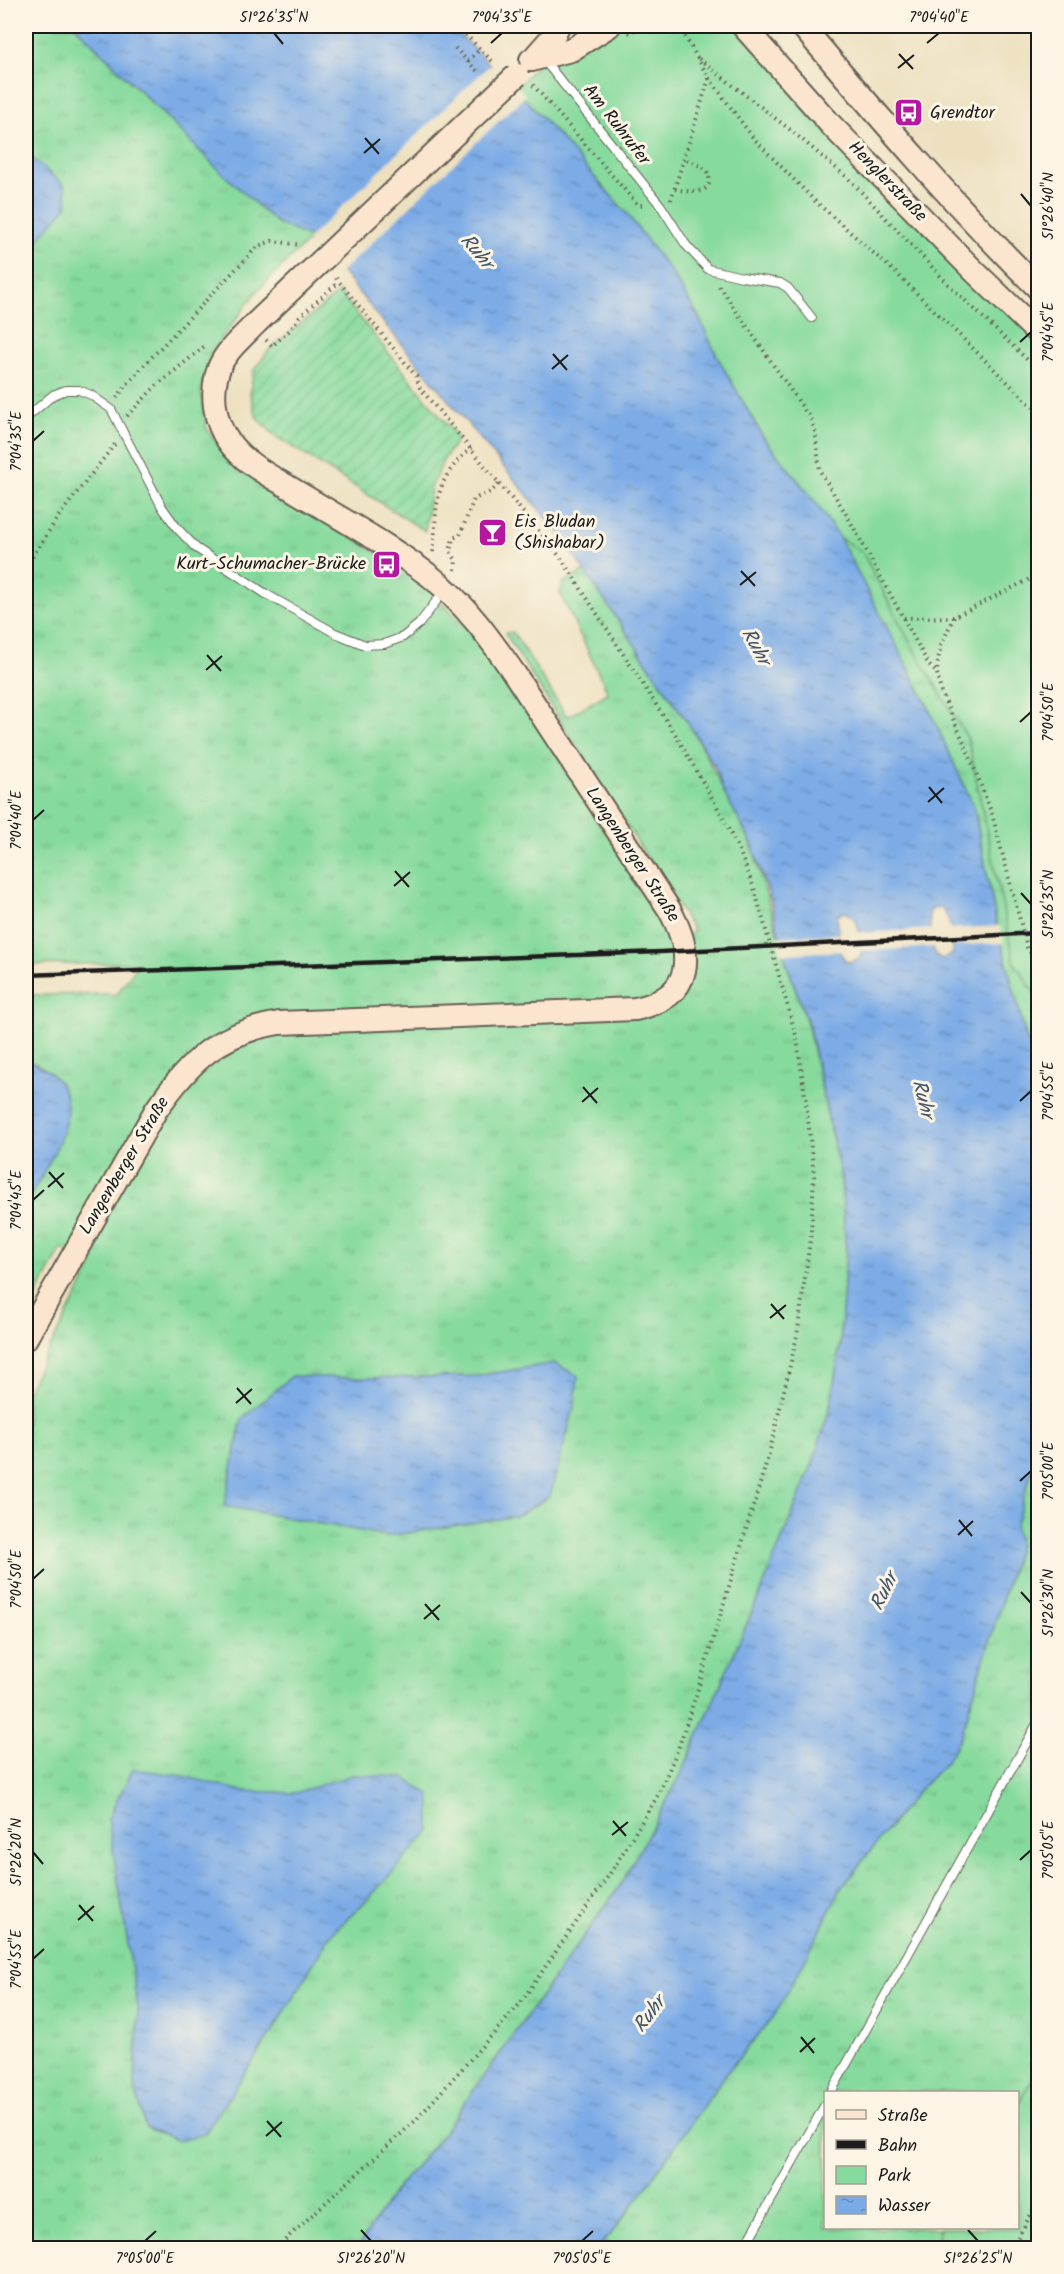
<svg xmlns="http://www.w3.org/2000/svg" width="1064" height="2274" viewBox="0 0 1064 2274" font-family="Kalam,sans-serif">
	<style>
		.grass { fill: url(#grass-tufts); stroke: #517b5c; stroke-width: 1.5 }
		.park { fill: #86da9d; stroke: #517b5c; stroke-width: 1.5 }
		.garden { fill: url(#garden-furrows); stroke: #517b5c; stroke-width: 1.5 }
		.water { fill: url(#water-ripples); stroke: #4c6481; stroke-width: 1.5; fill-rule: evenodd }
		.pier { fill: #ede0bf }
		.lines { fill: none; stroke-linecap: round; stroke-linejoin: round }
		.lane-casing { stroke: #656155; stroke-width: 10 }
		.secondary-casing { stroke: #656155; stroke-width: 26 }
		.path { stroke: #656155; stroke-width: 4; stroke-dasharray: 1.5 4.5; stroke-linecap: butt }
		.lane { stroke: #fff; stroke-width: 8 }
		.secondary { stroke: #fce5cf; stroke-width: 22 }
		.rail { stroke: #1c1c1c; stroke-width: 4.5 }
		.secondary-bridge-casing { stroke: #656155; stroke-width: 26; stroke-linecap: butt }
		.secondary-bridge { stroke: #fce5cf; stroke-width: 22 }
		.ticks { fill: none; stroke: #1c1c1c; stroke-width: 2 }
		.labels { text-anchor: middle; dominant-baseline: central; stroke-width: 6; stroke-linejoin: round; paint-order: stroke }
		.poi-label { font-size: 18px; fill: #1c1c1c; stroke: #fcf5e5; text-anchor: start }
		.street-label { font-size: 18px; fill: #1c1c1c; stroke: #fcf5e5 }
		.water-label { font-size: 20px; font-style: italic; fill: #42556d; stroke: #fcf5e5 }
		.neatline { fill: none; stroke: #1c1c1c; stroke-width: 2 }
		.ticks-label { font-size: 15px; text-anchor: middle; fill: #1c1c1c }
	</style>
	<defs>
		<pattern id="grass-tufts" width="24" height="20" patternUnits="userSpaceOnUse" patternTransform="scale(1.5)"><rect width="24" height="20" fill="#86da9d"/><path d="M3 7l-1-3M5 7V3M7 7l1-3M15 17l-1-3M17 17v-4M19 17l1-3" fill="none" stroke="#73ba87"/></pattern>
		<pattern id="garden-furrows" width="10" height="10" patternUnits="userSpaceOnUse" patternTransform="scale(1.5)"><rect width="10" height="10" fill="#86da9d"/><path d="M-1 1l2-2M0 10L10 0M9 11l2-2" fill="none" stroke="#73ba87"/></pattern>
		<pattern id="water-ripples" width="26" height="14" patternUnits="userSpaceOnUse" patternTransform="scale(1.5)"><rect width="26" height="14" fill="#7babe6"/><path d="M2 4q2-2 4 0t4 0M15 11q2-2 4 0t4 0" fill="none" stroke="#648aba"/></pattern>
	</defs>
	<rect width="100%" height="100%" fill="#fcf5e5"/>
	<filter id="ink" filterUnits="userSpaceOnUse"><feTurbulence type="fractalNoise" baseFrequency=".0167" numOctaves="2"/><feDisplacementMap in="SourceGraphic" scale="12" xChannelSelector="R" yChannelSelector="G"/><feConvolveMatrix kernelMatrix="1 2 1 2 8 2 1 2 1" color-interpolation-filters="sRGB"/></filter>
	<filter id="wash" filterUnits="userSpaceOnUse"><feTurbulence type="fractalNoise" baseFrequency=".008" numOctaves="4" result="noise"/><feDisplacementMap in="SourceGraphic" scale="24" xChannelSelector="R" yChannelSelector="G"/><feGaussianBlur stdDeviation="1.35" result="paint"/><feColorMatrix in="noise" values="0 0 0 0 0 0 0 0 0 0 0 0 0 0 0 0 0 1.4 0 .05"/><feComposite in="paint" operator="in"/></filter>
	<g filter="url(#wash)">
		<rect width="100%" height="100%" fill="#ede0bf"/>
		<!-- grass -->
		<g class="grass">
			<path d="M26,26H75L223,174L311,238L257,291L211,353L201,391L207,429L229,461L417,577L483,644L548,738L593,816L634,869L675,951L693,930L505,633L513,632L567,717L608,693L560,593L563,583L585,571L692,729L751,842L785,959L807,1023L841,1177L846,1251L840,1346L830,1408L813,1463L762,1589L682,1773L621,1884L442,2135L393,2193L360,2244L354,2248H26V1393L94,1263L62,1248L26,1315V995L117,994L139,963L26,965Z"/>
			<path d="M839,537L863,553L912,646L968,739L1014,962L1038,999V1083L1037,1076V1059L1027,1041L997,926L974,807L923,696Z"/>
			<path d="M1038,1450V2070L1018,2104V2092H826V2228H941L938,2233V2248H598L623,2219L728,2071L774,2016L805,1960L841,1888L917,1792L946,1762L961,1736L1019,1544L1015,1527Z"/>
		</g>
		<!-- park -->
		<g class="park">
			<path d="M602,26H739L1038,334V998L1014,962L968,739L912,646L863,553L839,537L816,503L763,437L718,358L697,314L673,275L627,214L515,89L561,39Z"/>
			<path d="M1038,2070V2248H938V2233L941,2228H1018V2104Z"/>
		</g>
		<!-- garden -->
		<path class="garden" d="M339,292L458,438L444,459L431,488L425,531L275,436L257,418L250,394L254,370L269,350Z"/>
		<!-- water -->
		<g class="water">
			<path d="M75,26H451L533,107L627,214L673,275L697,314L718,358L763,437L816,503L839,537L923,696L974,807L997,926L1027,1041L1037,1059L1038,1450L1015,1527L1019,1544L961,1736L946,1762L917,1792L841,1888L805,1960L774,2016L728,2071L623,2219L598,2248H354L360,2244L393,2193L442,2135L621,1884L682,1773L762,1589L813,1463L830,1408L840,1346L846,1251L841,1177L808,1023L785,959L770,897L751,842L723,791L716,769L692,729L558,532L340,270L311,238L277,223L223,174ZM940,908C952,916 953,940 953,953C929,975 930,925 929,913L932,909ZM844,912C861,915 861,942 861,957L851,962L846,961L841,954L837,916Z"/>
			<path d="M26,153L64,185L68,205L26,253Z"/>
			<path d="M26,1060C104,1088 51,1157 26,1204Z"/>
			<path d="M554,1363L578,1376L575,1404L550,1496L517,1516L388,1536L224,1506L242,1419L292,1376L361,1378L477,1376Z"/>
			<path d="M133,1769L183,1776L242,1791L295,1793L353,1775L403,1777L430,1795V1831L369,1898L329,1937L278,2023L205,2133L179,2141L145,2127L135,2087L138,2009L108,1818Z"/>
		</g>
		<!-- pier -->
		<g class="pier">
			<path d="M493,62L526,95L339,274L307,240Z"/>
			<path d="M1000,926L1004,943L949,946L947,929Z"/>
			<path d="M934,929L936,947L858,951L855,933Z"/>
			<path d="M842,934L844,951L781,954L777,937Z"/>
		</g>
	</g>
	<g filter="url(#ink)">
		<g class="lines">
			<defs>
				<g id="lane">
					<path d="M544,60L661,206L686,245L708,269L742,277L780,283L788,288L812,318"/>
					<path d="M1038,155L1035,161L1038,168"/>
					<path d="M26,418L53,395L66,390H79L91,395L111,409L162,507L177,528L196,548L266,594L335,633L365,645L384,644L403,637L419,624L444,591"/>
					<path d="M831,2092L1038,1722"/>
					<path d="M744,2248L826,2103"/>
				</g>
				<g id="secondary">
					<path d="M743,26L832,126L973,270L1038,333"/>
					<path d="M802,26C878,116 954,205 1038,288"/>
					<path d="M531,60L571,50L609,26"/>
					<path d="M532,60L554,35L558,26"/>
					<path d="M26,1338L156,1110C190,1061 218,1033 279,1023L635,1009C695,997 694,954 669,909L516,676C491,640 465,603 430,576C387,544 340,518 295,491C272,477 245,464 229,442C214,422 210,392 219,368C226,350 244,336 256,323"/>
				</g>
			</defs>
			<!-- lane casing -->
			<use href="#lane" class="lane-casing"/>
			<!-- secondary casing -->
			<use href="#secondary" class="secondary-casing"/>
			<!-- path -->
			<g class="path">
				<path d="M457,26L495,64"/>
				<path d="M679,26L709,78L754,139L814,200L897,274L1038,412"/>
				<path d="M628,33L644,26"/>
				<path d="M455,48L479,73"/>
				<path d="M699,59L793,132L849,179L948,284L1038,370"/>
				<path d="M468,61L480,49"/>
				<path d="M533,85L638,205H645"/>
				<path d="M675,189C691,193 719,195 706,169L684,158"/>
				<path d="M671,200L709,78"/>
				<path d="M719,286L812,421L815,432L820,471L849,519L929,665L937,673"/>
				<path d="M266,340L272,346L291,329L299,317L339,282"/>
				<path d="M117,398L126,385L149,360L258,246L272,241L301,245"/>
				<path d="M127,416L156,386L206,345"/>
				<path d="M433,552C438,504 431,483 471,448"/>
				<path d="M26,567L58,517L115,444"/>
				<path d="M455,570L456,560L450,551L453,538L460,535L474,499L492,491L499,484"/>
				<path d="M954,617L941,645L938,660L937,673L941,692L966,747L992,814L1027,947L1038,966"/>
				<path d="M904,618L954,617L1038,575"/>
				<path d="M276,2248L415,2121L519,2005L613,1869L658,1795L678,1749L698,1689L769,1454L797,1336L811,1233L814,1176L807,1110L797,1039L754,888L739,850L719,810L677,737L561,558L420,388L416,376L336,278"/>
				<path d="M1012,2248L1038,2202"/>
			</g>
			<!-- lane -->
			<use href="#lane" class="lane"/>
			<!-- secondary -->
			<use href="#secondary" class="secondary"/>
			<!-- rail -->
			<path class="rail" d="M26,975L660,952L1038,933"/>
			<defs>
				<path id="secondary-bridge" d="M256,323L517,75"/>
			</defs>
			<!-- secondary-bridge casing -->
			<use href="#secondary-bridge" class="secondary-bridge-casing"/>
			<!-- secondary-bridge -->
			<use href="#secondary-bridge" class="secondary-bridge"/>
		</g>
	</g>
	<!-- ticks -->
	<path class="ticks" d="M274,33L283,44M491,43L502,33M927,43L939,33M899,54L913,69M898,68L914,55M365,138L379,154M364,153L380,139M1021,194L1031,206M1020,342L1031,332M553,354L567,370M552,369L568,355M33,441L44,431M741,571L755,586M740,585L756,572M207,655L221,671M206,670L222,656M1020,722L1031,712M929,787L942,803M928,802L944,788M33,820L44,810M395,871L409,887M394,886L410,872M1021,893L1031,904M583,1087L597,1103M1020,1101L1031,1091M582,1102L598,1088M49,1172L63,1188M48,1187L64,1173M33,1200L44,1190M771,1304L784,1319M770,1318L786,1305M237,1388L251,1404M236,1403L252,1389M1020,1481L1031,1471M959,1520L972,1536M958,1535L973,1521M33,1579L44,1569M1021,1592L1031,1603M425,1604L439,1620M424,1619L440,1605M613,1821L626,1836M612,1835L628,1822M33,1852L43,1864M1020,1860L1031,1850M79,1905L93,1921M78,1920L94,1906M33,1959L44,1949M801,2037L814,2053M800,2052L815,2038M267,2121L281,2137M266,2136L282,2122M361,2230L371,2241M968,2230L978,2241M145,2241L156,2231M582,2241L593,2231"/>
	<!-- icons -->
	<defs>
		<symbol id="bus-square" viewBox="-11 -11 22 22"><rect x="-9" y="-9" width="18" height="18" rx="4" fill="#b5179e" stroke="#fcf5e5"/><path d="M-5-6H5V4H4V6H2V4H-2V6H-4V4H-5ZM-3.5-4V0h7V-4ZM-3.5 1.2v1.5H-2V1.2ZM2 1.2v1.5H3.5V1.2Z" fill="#fff"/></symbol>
		<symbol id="bar-square" viewBox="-11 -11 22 22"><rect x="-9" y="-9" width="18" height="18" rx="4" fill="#b5179e" stroke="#fcf5e5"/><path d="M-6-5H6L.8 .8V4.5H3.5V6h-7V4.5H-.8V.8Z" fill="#fff"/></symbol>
	</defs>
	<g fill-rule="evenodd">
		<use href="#bus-square" x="892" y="96" width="33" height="33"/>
		<use href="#bar-square" x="476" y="516" width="33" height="33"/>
		<use href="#bus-square" x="370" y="548" width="33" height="33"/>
	</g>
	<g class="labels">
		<!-- poi labels -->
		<g class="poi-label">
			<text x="930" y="113">Grendtor</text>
			<text x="514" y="522">Eis Bludan<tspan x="514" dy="21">(Shishabar)</tspan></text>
			<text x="366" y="564" text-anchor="end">Kurt-Schumacher-Brücke</text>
		</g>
		<!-- street labels -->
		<g class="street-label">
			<text transform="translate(616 125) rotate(52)">Am Ruhrufer</text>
			<text transform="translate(887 182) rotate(46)">Henglerstraße</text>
			<text transform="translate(632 855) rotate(57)">Langenberger Straße</text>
			<text transform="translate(125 1166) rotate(-59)">Langenberger Straße</text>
		</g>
		<!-- water labels -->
		<g class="water-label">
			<text transform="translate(476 252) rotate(50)">Ruhr</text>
			<text transform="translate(755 647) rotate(61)">Ruhr</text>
			<text transform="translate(922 1099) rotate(76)">Ruhr</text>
			<text transform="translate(885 1592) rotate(-64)">Ruhr</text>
			<text transform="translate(650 2015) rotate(-53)">Ruhr</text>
		</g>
	</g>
	<!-- margin -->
	<rect width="1064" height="2274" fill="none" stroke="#fcf5e5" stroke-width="66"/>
	<!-- legend -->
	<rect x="824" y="2091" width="195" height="138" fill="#fcf5e5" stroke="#a29e95" stroke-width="1.5"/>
	<rect x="836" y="2110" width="30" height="9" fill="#fce5cf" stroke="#a29e95" stroke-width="1.5"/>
	<text x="878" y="2121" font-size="18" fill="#1c1c1c">Straße</text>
	<rect x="836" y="2140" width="30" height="9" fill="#1c1c1c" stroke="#a29e95" stroke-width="1.5"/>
	<text x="878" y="2151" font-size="18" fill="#1c1c1c">Bahn</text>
	<rect x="836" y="2166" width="30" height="18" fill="#86da9d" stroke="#a29e95" stroke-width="1.5"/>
	<text x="878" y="2181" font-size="18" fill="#1c1c1c">Park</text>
	<rect x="836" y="2196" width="30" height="18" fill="url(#water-ripples)" stroke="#a29e95" stroke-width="1.5"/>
	<text x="878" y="2211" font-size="18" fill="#1c1c1c">Wasser</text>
	<rect x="33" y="33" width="998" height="2208" class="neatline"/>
	<g class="ticks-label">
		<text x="274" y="22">51°26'35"N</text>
		<text x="502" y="22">7°04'35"E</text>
		<text x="939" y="22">7°04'40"E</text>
		<text transform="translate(1048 206) rotate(-90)" y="5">51°26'40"N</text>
		<text transform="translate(1048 332) rotate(-90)" y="5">7°04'45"E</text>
		<text transform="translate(16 441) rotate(-90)" y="5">7°04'35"E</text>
		<text transform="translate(1048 712) rotate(-90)" y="5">7°04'50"E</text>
		<text transform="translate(16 820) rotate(-90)" y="5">7°04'40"E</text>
		<text transform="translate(1048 904) rotate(-90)" y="5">51°26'35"N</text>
		<text transform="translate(1048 1091) rotate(-90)" y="5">7°04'55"E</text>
		<text transform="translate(16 1200) rotate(-90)" y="5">7°04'45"E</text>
		<text transform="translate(1048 1471) rotate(-90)" y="5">7°05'00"E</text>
		<text transform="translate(16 1579) rotate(-90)" y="5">7°04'50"E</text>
		<text transform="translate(1048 1603) rotate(-90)" y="5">51°26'30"N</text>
		<text transform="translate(1048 1850) rotate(-90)" y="5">7°05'05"E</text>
		<text transform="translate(16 1852) rotate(-90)" y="5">51°26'20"N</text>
		<text transform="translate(16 1959) rotate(-90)" y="5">7°04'55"E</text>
		<text x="145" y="2263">7°05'00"E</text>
		<text x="371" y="2263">51°26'20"N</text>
		<text x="582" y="2263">7°05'05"E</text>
		<text x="978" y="2263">51°26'25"N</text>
	</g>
</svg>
